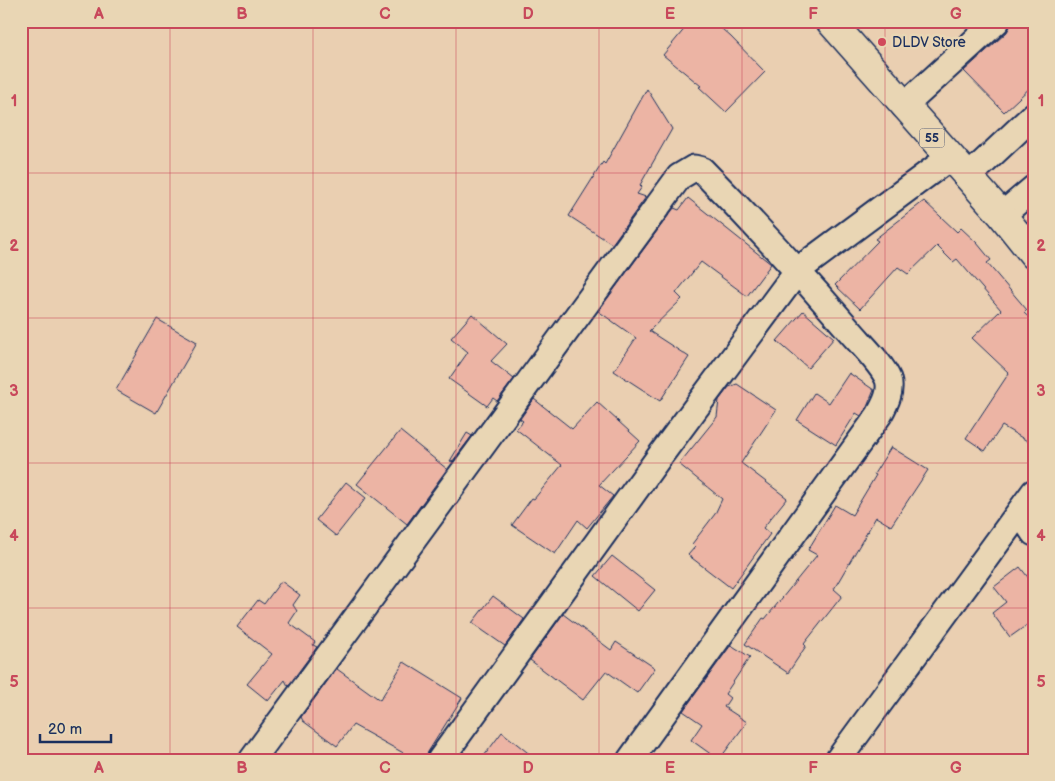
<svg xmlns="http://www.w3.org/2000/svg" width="1055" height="781" viewBox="0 0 1055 781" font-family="'Balsamiq Sans',sans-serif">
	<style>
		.building { fill: #ecb4a4; stroke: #1b2f5e }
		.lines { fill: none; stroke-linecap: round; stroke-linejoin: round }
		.minor-casing { stroke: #1b2f5e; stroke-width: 29 }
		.highway-casing { stroke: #1b2f5e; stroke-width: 31 }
		.minor { stroke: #e9d6b4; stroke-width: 25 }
		.highway { stroke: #e9d6b4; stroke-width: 28 }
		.grid { fill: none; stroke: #c8485b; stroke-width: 1; stroke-opacity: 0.55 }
		.poi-dot { fill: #d1495b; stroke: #e9d6b4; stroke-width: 2 }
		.labels { text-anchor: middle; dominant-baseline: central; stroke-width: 5; stroke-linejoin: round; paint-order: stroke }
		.shield { fill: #e9d6b4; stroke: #596178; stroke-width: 1 }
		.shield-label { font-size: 12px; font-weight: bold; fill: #1b2f5e }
		.poi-label { font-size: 14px; fill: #1b2f5e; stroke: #e9d6b4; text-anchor: start }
		.neatline { fill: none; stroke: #c8485b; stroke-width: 2 }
		.grid-label { font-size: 16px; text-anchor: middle; font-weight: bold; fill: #c8485b }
	</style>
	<rect width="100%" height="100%" fill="#eacfb1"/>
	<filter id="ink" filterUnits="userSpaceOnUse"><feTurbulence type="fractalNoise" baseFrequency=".02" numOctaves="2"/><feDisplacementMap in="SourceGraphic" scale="10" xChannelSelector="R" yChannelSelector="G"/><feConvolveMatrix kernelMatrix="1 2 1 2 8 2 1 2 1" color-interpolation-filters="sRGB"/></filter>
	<g filter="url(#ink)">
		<!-- building -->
		<g class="building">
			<path d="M691,21H713L731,37L765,72L726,112L699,87L701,86L663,55Z"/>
			<path d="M1012,21H1034V84L1004,112L964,71L1007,32Z"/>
			<path d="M647,89L672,129L640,185L642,187L637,194L646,197L612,244L569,216L603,162L605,164Z"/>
			<path d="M688,198L771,264L747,296L701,262L676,293L682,299L649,331L689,357L660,401L614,371L636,338L598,311L674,208L679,210Z"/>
			<path d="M924,201L957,232L961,228L977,243L991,260L987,263L1027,310L1024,313L1034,322V445L1002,426L985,451L966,438L1009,373L972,338L1001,310L957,259L953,262L937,246L908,274L898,267L860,309L835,285L878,241L875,239Z"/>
			<path d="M803,311L834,338L808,368L777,341Z"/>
			<path d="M472,314L507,344L491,361L514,379L497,401L493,398L487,406L449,379L468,352L451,338Z"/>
			<path d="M157,319L197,342L156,413L116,390Z"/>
			<path d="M849,373L874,390L867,407L861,416L856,413L836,445L797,420L814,393L829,403Z"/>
			<path d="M737,384L776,410L741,463L787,498L763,528L770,534L731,588L688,555L695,547L692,544L715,514L722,499L679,464L717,417L719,400L729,387Z"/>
			<path d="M534,399L572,429L597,402L640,441L599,485L613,496L587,528L578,520L555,554L512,525L532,498L534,499L562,465L516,429L523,421L520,419Z"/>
			<path d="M400,431L447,469L407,524L357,484Z"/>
			<path d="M467,433L472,436L452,462L450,461Z"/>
			<path d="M891,447L928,470L891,526L876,517L834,589L842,596L804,644L806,646L788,673L745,644L763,618L765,619L817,555L808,550L835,505L852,515L876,475L874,474Z"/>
			<path d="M346,482L366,498L336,536L316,520Z"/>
			<path d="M612,556L655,590L638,611L595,576Z"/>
			<path d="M1020,567L1034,585V620L1010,637L992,613L1006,602L994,587Z"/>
			<path d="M281,581L300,595L293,605L297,611L289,623L315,642L313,645L317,647L288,686L285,680L268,701L247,684L272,654L237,627L258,600L264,604Z"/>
			<path d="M493,596L524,619L505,646L472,623Z"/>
			<path d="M563,614L611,650L616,642L655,668L637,693L606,671L583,700L530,660Z"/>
			<path d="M731,645L750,657L725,694L730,698L724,707L747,722L719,760L691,740L702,724L683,711Z"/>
			<path d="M404,662L462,698L423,760H416L353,725L337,746L303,721L301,717L340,664L337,669L380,700Z"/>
			<path d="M502,732L537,760H481Z"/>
		</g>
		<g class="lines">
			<defs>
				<g id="minor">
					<path d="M904,106L997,21"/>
					<path d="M968,177L1034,115"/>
					<path d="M1002,215L1034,188"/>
					<path d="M1020,512L1034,533"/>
					<path d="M252,760L679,177L694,168L702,170C753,222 802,275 850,331C860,343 882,364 888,379C892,392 885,404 879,415L630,760"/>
					<path d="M440,760L657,460L798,270L949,158"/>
					<path d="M838,760L1034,492"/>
				</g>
				<path id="highway" d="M830,21L1002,215L1034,255"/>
			</defs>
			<!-- minor casing -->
			<use href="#minor" class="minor-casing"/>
			<!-- highway casing -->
			<use href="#highway" class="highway-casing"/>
			<!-- minor -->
			<use href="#minor" class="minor"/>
			<!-- highway -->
			<use href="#highway" class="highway"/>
		</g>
	</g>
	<!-- grid -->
	<path class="grid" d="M170,21V760M313,21V760M456,21V760M599,21V760M742,21V760M885,21V760M21,173H1034M21,318H1034M21,463H1034M21,608H1034"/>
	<!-- markers -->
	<circle class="poi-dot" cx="882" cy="42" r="5"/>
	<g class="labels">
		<!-- shield labels -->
		<rect class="shield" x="919.5" y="128.5" width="25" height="19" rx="4"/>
		<g class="shield-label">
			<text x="932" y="138">55</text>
		</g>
		<!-- poi labels -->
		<g class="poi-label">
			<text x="892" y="42">DLDV Store</text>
		</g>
	</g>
	<!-- margin -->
	<rect width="1055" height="781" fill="none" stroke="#e9d6b4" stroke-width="55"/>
	<!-- scale -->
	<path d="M40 734v8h71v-8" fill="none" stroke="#1b2f5e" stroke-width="2.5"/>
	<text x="48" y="734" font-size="15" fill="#1b2f5e" stroke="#e9d6b4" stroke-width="4" paint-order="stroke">20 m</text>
	<rect x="28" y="28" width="1000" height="726" class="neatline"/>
	<g class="grid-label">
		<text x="99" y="19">A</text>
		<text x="242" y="19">B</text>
		<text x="385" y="19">C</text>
		<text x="528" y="19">D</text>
		<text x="670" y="19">E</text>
		<text x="813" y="19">F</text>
		<text x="956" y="19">G</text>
		<text x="14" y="106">1</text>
		<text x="1041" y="106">1</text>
		<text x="14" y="251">2</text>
		<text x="1041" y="251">2</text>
		<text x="14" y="396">3</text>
		<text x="1041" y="396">3</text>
		<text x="14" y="541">4</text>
		<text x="1041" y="541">4</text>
		<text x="14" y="687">5</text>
		<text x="1041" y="687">5</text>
		<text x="99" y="773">A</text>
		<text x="242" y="773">B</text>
		<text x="385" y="773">C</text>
		<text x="528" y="773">D</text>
		<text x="670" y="773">E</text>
		<text x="813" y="773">F</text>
		<text x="956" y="773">G</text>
	</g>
</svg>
